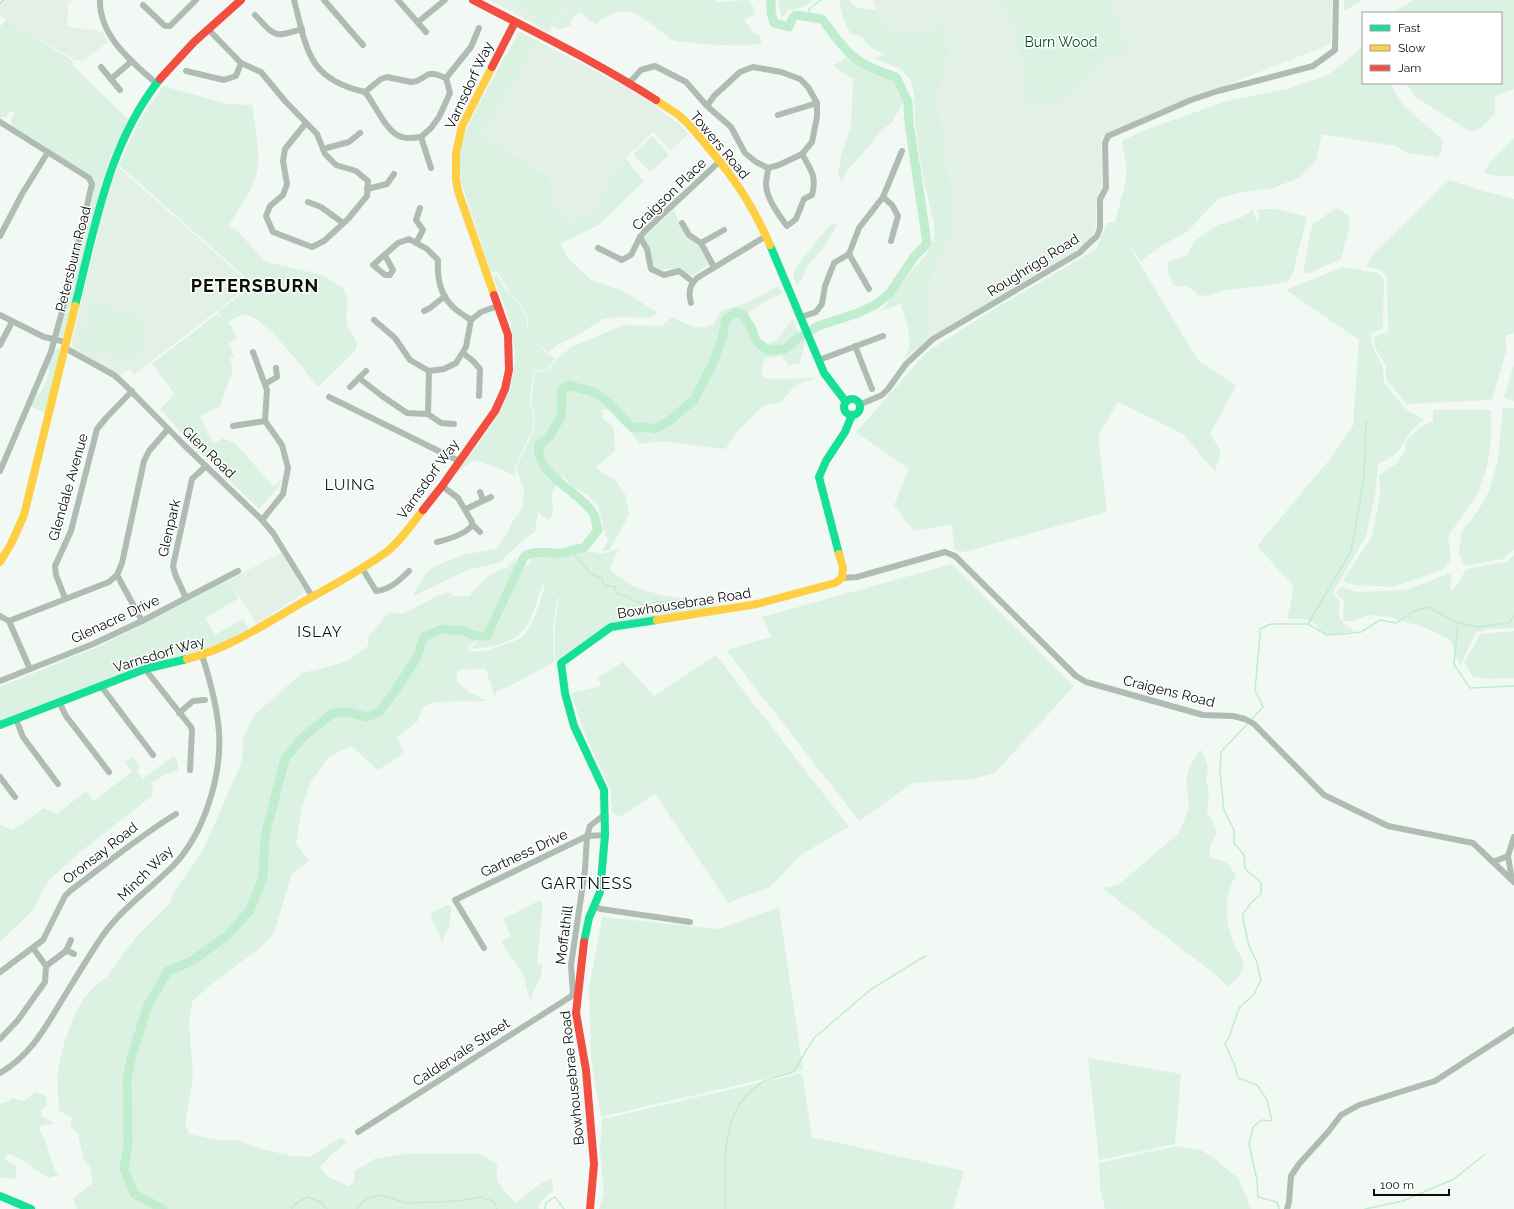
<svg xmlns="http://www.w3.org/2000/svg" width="1514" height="1209" viewBox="0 0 1514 1209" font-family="Raleway,sans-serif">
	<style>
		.built { fill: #e3f0e6 }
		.green { fill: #dbf2e3; fill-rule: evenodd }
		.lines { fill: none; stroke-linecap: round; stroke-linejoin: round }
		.stream { stroke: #bfedce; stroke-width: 1.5 }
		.river { stroke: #bfedce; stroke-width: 9 }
		.street { stroke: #aebcb3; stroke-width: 6 }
		.fast { stroke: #16e098; stroke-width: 8 }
		.slow { stroke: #ffcf43; stroke-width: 8 }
		.jam { stroke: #f24e42; stroke-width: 8 }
		.rail-casing { stroke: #b4bcb7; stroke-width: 3 }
		.rail { stroke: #fff; stroke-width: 1.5; stroke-dasharray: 4.5; stroke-linecap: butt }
		.labels { text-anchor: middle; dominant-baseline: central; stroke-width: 3; stroke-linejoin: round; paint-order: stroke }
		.park-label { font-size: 14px; fill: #004e2a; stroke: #fff }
		.street-label { font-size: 14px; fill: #090d0a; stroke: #fff }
		.neighbourhood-label { font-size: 15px; letter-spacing: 1px; fill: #090d0a; stroke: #fff }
		.quarter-label { font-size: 16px; letter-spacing: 1px; fill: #090d0a; stroke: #fff }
		.district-label { font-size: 18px; font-weight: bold; letter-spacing: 1px; fill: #090d0a; stroke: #fff }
	</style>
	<rect width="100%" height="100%" fill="#f2f8f4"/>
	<!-- built -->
	<g class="built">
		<path d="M0,0H72L68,4L67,26L103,32L108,42L84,60H75L0,16Z"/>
		<path d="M489,0H573L550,31L546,32L536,27L535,24Z"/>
		<path d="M873,0H1332L1331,44L1259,72L1104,136L1101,140V145L1102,187L1097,196L1095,230L1091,238L1084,245L1066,257L929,339L926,334L925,314L926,302L933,273L939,259L956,227L937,94L879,19Z"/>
		<path d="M538,41L627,88L658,108L679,124L689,134L670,150L653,132L625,158L588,217L566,221L557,213L552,197L550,174L481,135Z"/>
		<path d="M118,167L244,278L246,288L134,375L129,369L120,376L74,349L71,343L109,188Z"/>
		<path d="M281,553L305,592L257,624L229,580Z"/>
	</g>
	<!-- green -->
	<g class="green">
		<path d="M514,0H569L547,27Z"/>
		<path d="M573,0H716V2L748,0L754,8L755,14L744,20L754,33L759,35L762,44C737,46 713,46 688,42C684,42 677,42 673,40C670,39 666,35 663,33C638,14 625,0 596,24L589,20L581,12L573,17L570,26L558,29L554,26Z"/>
		<path d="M778,0H814L804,7L789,10L782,18Z"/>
		<path d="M839,0H849L856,7L876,10L879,19L895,34L913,36L945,25L948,57L937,94L956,227L939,259L933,273L926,302V334L929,339L904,358C916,341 905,322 901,304L881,311L909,274L927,254L934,238V222L922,174L915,123L914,93L910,80L901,69L873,58L885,55L871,48L862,37L851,34L844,21Z"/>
		<path d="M1002,0H1109L1127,51L1099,63L1081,86L1073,89L1063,100L1028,103L1016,31Z"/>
		<path d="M1344,0H1363L1344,11Z"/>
		<path d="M1413,0H1514V89L1495,96V114L1482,127L1472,133L1416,97L1406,83H1501V13H1393Z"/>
		<path d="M6,19L73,61V66L129,120L111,156L101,185L63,337L58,336L94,192V183L12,126L11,120L15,113L10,111L6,117L0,118V27Z"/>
		<path d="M519,32L538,41L481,135L550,175L552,197L557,213L566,221L588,217L625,158L644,181L599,225L560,244L569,259L591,280L623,291L658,313L652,317L641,318L619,317L603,319L578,335L557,345L548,353L532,338L546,353L555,359L547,369L534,371L529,403L534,418L532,431L515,467L516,474L514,476L501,469L474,460L456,473C488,430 525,390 512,332C508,313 500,295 493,277L497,275L505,289L519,304L527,320V327L529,331L528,327V320L520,303L510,294L497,271L491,273L461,182L459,159L463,137L478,105Z"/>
		<path d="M1363,45V83H1389L1404,106L1442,139V150L1438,157L1407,153L1396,146L1322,134L1316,161L1299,178L1273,188L1242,192L1219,198L1188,231L1161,246L1141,261L1125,239L1197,359L1236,386L1210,434L1221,451L1215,472L1183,434L1118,402L1098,436L1107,512L964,552L954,550L952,524L914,531L894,505L909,469L856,432L927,352L981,317L1096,249L1107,223L1115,222L1124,189L1127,170L1122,141L1142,131L1227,101L1287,89L1328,75L1356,53Z"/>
		<path d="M847,57L871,70L891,78L899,95L905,98L893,121L881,131L859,158L846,171L842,182L838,175L841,156L851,126L853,79L833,66Z"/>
		<path d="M163,86L228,104L252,105C255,125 261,153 257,173C253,190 238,210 229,225L238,232L266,262L323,275L344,289L348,301L346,314L347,325L357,343L355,351L318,387C304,370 268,320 247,315C241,314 233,318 228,323L231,325L237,338L229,343L234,357L230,358L233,370L220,406L200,416L213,444L223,438L236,444L273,486L282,479L279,487L259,509L194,447L160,409L175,394L152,364L217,314L226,321L217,312L248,289L246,278L119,165L138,123Z"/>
		<path d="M653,136L669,155L650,172L633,154Z"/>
		<path d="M1514,138V176H1497L1484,173L1489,163Z"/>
		<path d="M1449,180L1483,191L1514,199V333L1505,336L1507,349L1492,400L1406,404L1386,379V365L1376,349L1373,337L1388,332L1387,277L1380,270L1365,266L1375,252Z"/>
		<path d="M1337,208L1349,216V228L1341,259L1307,274L1303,272L1312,224Z"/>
		<path d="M1257,209H1277L1307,217L1293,273L1287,282L1262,286L1224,290L1208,296L1198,295L1188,286H1174L1168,273V262L1188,255L1193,242L1218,225L1242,217L1253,210L1257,222L1259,218Z"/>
		<path d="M674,210L682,229L699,247L709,264L691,277C686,273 680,269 674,269C667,268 661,271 655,268L643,238Z"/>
		<path d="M831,224L837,225L826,244L806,268L802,279L797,286L793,276L798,264Z"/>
		<path d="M1343,267L1378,273L1384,279L1383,328L1370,334L1374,350L1383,367L1384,383L1408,411L1424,419L1412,430L1397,453L1378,465L1375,496L1366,536L1333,592L1340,603L1339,617L1346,626L1356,631L1325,636C1312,618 1308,618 1287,619L1294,587L1257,546L1330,459L1353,426L1359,340L1286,290Z"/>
		<path d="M778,286L782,294L767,300L749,312L758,348L777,340L793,319L796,328L805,343L799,364L789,365L781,356L765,358L761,373L766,379L816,378L796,385L779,403L764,405L739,430L725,449L662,441L640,444L617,416L607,409L601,410L603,419L614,427L615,451L596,467L603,474L614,478L625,494L629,515L609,551H602L608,540L603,528L598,505L589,496L573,487L562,475L552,493L553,512L549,520L538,513L535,532L522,541L499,563L467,570L412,597L425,574L433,567L462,555L495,549L506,536L511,524L522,509L524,489L516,468L533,432L535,417L531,403L535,372L548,370L557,359L571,347L624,325L661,326L672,317C687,324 697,332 714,324L720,311L745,304Z"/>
		<path d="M90,302L148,320L138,361L79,347Z"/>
		<path d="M56,348L60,350L46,413L30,406L36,393L40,394L50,371L47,369Z"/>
		<path d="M1514,365V401L1504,397Z"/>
		<path d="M1503,408H1514V550L1503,559L1464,566L1459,552L1462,531L1478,511L1489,491L1498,460Z"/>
		<path d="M1433,410H1491C1492,438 1490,466 1478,492C1470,507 1458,521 1448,536L1451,561L1442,570L1393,587L1354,585L1343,581L1372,536L1380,496L1379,475L1396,464L1404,453L1407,440L1419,428L1433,421Z"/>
		<path d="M619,549L609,569L632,586L661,595L720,604L714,608L610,623L555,661V622L559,599L549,590L558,599L553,622L554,662L508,687L498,691L494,696L486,669L458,670L456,681L469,692L487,701L436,702L423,707L417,722L397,737L404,753L378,770L351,746L329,757L310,783L301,811L296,844L309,861L292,873L274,933L261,947L209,986L192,1002L189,1024L193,1073L191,1091L185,1123L189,1134L219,1140H237L261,1149L292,1156L309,1157L342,1137L346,1143L330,1156L320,1167L328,1177L349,1186L354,1182L355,1171L374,1159L404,1154H480L497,1164V1181L515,1203L540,1184L552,1178L553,1191L540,1202L539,1209H77L73,1198L93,1183L90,1167L84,1160L77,1132L70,1127L72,1118L59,1111L57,1074L64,1043L73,1018L83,999L95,986L108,976L125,951L138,935L171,902L172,895L202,852L241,764L243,751L242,740L254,715L302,673L339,664L350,659L368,646V637L389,612L403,614L435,597L448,592L453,596H469L490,574L508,567L516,558L519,580L524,568L533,558L543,555L553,558L578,552H594L602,554ZM543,584L545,586C541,599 532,631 520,638C515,642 503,644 497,647C487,651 477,654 467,649L476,640L494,626L514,589L498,625L469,649C488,648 517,644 527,625C534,613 538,597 543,584Z"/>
		<path d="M1514,555V628L1487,629L1476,632L1460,666L1450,640L1426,628L1390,617L1369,615L1353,621H1343L1344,601L1335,592L1341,587L1356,592L1405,590L1451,573V591L1458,584L1466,569L1506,562Z"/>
		<path d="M952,564L1074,686L995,773L973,779L913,783L859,821L726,650L771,637L762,617Z"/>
		<path d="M229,580L239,598L205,618L215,635L243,619L249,630L202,653L151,663L0,722V687L102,645Z"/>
		<path d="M1514,631V678L1487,679L1473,677L1464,662L1481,634Z"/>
		<path d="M716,655L849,827L802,854L770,887L728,903L655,794L620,817L612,812L610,788L586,737L571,693L601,686L598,678L623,662L654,696Z"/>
		<path d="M1200,749L1204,755L1208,768L1206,780L1209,792L1207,813L1214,824L1217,834L1210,845L1209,858C1226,860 1227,861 1236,876C1223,895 1225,923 1234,944C1238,953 1246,959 1242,970C1241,975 1233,982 1229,987L1215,974L1102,888L1118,885L1179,833L1189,808L1186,781L1189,768Z"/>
		<path d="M173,756L176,757L179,770L164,775L152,783L153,795L79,853L49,880L31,912L0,942V825L13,830L44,808L57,814L86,791L93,801L132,772L125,762L133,757L140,767L137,771L143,779Z"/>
		<path d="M540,900L543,904L537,964L542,965V973L530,1000L523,974L501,942L511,936L503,919Z"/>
		<path d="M447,905L452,907L449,926L442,942L430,914Z"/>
		<path d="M779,907L803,1070L601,1117L591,1059L589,989L602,917L720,929Z"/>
		<path d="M1088,1058L1181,1074L1175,1144L1099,1160Z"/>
		<path d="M802,1073L812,1137L964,1171L953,1209H599L604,1193L600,1151L602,1119Z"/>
		<path d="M36,1092L45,1096L47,1104L41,1111L42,1117L51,1121L53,1124L43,1125L39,1128L46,1143L54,1169L59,1175L49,1178L32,1168L30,1165L10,1154H7L5,1159L16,1166V1179L0,1177V1104L9,1101L11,1098L24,1101Z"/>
		<path d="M1177,1146L1190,1149L1201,1150L1215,1159L1239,1179L1251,1209H1105L1100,1187L1099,1163Z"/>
	</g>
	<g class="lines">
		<!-- stream -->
		<g class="stream">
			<path d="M811,17L809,9L821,0"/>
			<path d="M570,550L590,573L602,579L604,585L615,587L617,594L623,595L646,606L658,601L670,605L693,607L708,603"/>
			<path d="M1458,623L1454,664L1470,688L1514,686"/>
			<path d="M1308,624L1351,551L1364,479L1366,421"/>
			<path d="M1251,720L1263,707L1255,690L1260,636V629L1271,624H1308L1327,635L1343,634L1361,632L1380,620L1396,623L1414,611L1428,607L1458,623L1478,627L1509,623L1514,616"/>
			<path d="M1248,723L1221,752L1220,772L1224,810L1234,830V843L1244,855L1245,869L1261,882V894L1251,903L1243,914V919L1249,946L1256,960L1261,980L1254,994L1239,1008L1230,1035L1225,1044L1235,1066L1238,1078L1257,1085L1267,1100L1272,1121L1262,1120L1253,1127L1249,1144L1257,1180L1258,1197L1277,1202L1279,1209"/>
			<path d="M292,1209L295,1204L307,1197L321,1202L327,1209"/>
			<path d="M357,1209L366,1199L380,1195L406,1203L459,1201L479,1197L494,1201L497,1209"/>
			<path d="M545,1209L546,1203L555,1197L564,1209"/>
			<path d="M725,1209C726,1164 718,1111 761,1083C770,1077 783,1076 793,1072L814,1038L870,990L925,956"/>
			<path d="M1365,1209L1403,1201L1454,1179L1484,1155"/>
		</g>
		<!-- river -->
		<path class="river" d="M163,1209L134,1194L124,1168L128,1144L127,1078L132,1055L148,1005L168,971L190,962L227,936L250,910L263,877L265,836L285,759L303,737L333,713L346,712L367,717L379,712L394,693L416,659L424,637L442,629L464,631L475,636H487L524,557C536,548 549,555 563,553C572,552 574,547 584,548L598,530C596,525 596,518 593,513C578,490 535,475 539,445L549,437L561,417L562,390L569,385C576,388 585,389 593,392C610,400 619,416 633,428L647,427L655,429L669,421L694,400L713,363L722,338L726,319L736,312L742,314L751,327L756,341L767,350L785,349L798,338L818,326L858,313L875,305L889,294L914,257L922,249L927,243L909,123L908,102L896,77C882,72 866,67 854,57C841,47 832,32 822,19L795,15L792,19L789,27L774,23L771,13V0"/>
		<!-- street -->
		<g class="street">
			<path d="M100,0C99,36 132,62 157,84"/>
			<path d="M294,0C307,49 307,79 365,92"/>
			<path d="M324,0L363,45"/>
			<path d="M398,0L426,32"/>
			<path d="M143,5L165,26H170L196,0"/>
			<path d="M255,15C276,37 273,38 302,29"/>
			<path d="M418,22L445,0"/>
			<path d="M208,29L241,63L261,72L285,101L317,134L325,154L336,165L356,171L368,181L367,196L348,219L324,241L312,247L273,232L266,216L270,206L283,195L287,184L283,161L285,149L306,123"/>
			<path d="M101,67L120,90"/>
			<path d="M186,71L224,80L236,76L241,63"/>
			<path d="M429,74H435L446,78L450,93L439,117L431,128L421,137C415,138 408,139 402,137C387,134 375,104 365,92L381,79L387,77L411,82L417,81Z"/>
			<path d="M446,78L471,47L479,28"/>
			<path d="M111,79L132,61"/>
			<path d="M629,83L641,70L655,66L686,82L707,106L731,127L745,153L756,162L768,168L779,165L802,154L812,142L817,117V103L808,87L800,79L781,72L753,67L740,72L714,96L707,106"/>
			<path d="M778,115L817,103"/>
			<path d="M0,122L89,178L92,184L64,304L51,352L0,471"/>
			<path d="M421,137L431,168"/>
			<path d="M323,149L349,142L360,133"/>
			<path d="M768,168C768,173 766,179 766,184C766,198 779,215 787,226L796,219L804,199L812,195C817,176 811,170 802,154"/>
			<path d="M367,189L387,184L394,174"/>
			<path d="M883,197L892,205L898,216L891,241"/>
			<path d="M308,202L321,207L343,223"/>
			<path d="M682,223L689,235L701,243L714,267"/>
			<path d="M0,236L22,194L48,152"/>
			<path d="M640,237L647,249L651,269L664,275L679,271L693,282"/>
			<path d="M416,243L423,230L416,220L420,208"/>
			<path d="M701,243L724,230"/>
			<path d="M598,248L622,260L631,255L640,237L645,231L720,161"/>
			<path d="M849,254L869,289"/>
			<path d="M387,259L393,270L390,275H385L373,265L398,243L409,239L427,249L438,260C437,277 440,295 453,307C458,312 465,316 471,320"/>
			<path d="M691,303C688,293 689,285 697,278L766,236"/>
			<path d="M424,311L430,308L445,296"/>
			<path d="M0,315L44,337L66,342"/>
			<path d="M801,317L816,312L822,304L825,286L834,263L849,254L859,228L883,197L902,151"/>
			<path d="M374,320L395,338L410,360L429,371L444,369L456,363L466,347L471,320L481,312L498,306"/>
			<path d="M0,345L12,322"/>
			<path d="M855,346L872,389"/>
			<path d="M65,348L114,375L123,383L184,445L262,520L273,533L312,596"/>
			<path d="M253,352L267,390L265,421L282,445L288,468L283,494L262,520"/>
			<path d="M463,353L473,361L480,369L479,396"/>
			<path d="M819,360L883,336"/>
			<path d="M359,378L382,396L407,413L428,414"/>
			<path d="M265,384L277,377L276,368"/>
			<path d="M350,387L366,371"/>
			<path d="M329,397L459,461"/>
			<path d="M859,405L882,395L888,389L906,364L933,339L1079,253L1097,236L1100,228V199L1106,188L1105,143L1108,136L1191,100L1218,91L1313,66L1335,50L1336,0"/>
			<path d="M428,414L429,371"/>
			<path d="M428,414L441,423L454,424"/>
			<path d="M233,426L265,421"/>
			<path d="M480,492L483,500"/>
			<path d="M466,509L491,497"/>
			<path d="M472,524L480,532"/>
			<path d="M437,542C450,539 463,535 472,526V522L458,498L442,486"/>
			<path d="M362,568L376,591C389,590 399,581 409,571"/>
			<path d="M117,575L142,621"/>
			<path d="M842,578L857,577L945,552L955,556L1076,676L1086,682L1203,715L1233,716L1245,719L1254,724L1324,795L1388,826L1473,843L1514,882"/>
			<path d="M65,598L56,575L55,566L71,531L97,429L106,418L132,391"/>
			<path d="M186,598L175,574L173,566L192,479L206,466"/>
			<path d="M0,616L9,621L30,669"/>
			<path d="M9,621L109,582L117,575L122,563L144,461L149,451L168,429"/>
			<path d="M145,669L191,727L192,731L190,770"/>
			<path d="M0,681L93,644L142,621L238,571"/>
			<path d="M101,686L153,755"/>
			<path d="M59,702L66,716L109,772"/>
			<path d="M179,713L193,701L205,700"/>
			<path d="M16,719L23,737L58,784"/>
			<path d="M0,777L15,797"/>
			<path d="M1493,862L1508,856"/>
			<path d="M1512,880L1508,856L1514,837"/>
			<path d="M594,907L601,909L690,922"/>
			<path d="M33,948L46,966"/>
			<path d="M484,948L455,900L587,836L605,835"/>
			<path d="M66,950L74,954"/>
			<path d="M0,972L43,940L65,896L70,891C105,865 138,837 176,814"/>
			<path d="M573,994L571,965L585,870L587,836L590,826L605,814"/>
			<path d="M0,1039L18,1020L45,982L46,966L66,951L71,940"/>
			<path d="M0,1073C28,1057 43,1032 59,1005C72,984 85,962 99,941C118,911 148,891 173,866C204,834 222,776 219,732C217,705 210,680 202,655"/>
			<path d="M358,1132L578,992"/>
			<path d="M1287,1209L1289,1202L1291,1176L1299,1164L1328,1132L1341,1115L1359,1105L1435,1081L1514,1030"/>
		</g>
		<!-- fast -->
		<g class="fast">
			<path d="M770,245L824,373L846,402"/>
			<path d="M75,306C95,227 108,144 160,79"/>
			<circle cx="852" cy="407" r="8"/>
			<path d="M839,554L819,477L826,461L845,432L852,415"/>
			<path d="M0,725L145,669L187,659"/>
			<path d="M584,942L589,918L600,892L605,835L604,790L574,726L565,693L561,663L611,627L657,620"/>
			<path d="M0,1196L31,1209"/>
		</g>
		<!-- slow -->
		<g class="slow">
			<path d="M492,67L462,126L456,153V179L458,191L494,295"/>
			<path d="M656,100C663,105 670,109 677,114C688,122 697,134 706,145C734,177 753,206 770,245"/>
			<path d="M0,562L11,544L24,515L75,306"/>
			<path d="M657,620L757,604L835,583L842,578L843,568L839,554"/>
			<path d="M187,659C227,649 262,626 296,606C326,589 357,573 385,553C400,542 412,524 423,510"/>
		</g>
		<!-- jam -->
		<g class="jam">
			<path d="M473,0C535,32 598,63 656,100"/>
			<path d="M492,67L515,22"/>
			<path d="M160,79L194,42L241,0"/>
			<path d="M423,510L442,486L495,411L505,389L509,370L508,335L494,295"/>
			<path d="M584,942L576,1013L586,1070L594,1164L590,1209"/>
		</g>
		<defs>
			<path id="rail" d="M0,2L2,0"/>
		</defs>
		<!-- rail casing -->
		<use href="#rail" class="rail-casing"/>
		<!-- rail -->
		<use href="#rail" class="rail"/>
	</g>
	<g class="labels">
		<!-- park labels -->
		<g class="park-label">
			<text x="1061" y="42">Burn Wood</text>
		</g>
		<!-- street labels -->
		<g class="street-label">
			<text transform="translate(469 85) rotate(-65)">Varnsdorf Way</text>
			<text transform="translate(720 145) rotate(50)">Towers Road</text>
			<text transform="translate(669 194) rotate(-44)">Craigson Place</text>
			<text transform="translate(73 259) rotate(-76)">Petersburn Road</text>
			<text transform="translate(1033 265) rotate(-32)">Roughrigg Road</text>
			<text transform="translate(209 452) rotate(44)">Glen Road</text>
			<text transform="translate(428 479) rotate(-54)">Varnsdorf Way</text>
			<text transform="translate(68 487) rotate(-74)">Glendale Avenue</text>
			<text transform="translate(169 528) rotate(-77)">Glenpark</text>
			<text transform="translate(684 603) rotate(-9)">Bowhousebrae Road</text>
			<text transform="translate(115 619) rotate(-25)">Glenacre Drive</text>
			<text transform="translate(159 654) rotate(-17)">Varnsdorf Way</text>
			<text transform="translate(1169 691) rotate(14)">Craigens Road</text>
			<text transform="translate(100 853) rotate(-38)">Oronsay Road</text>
			<text transform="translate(524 853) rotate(-25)">Gartness Drive</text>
			<text transform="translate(145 873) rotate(-45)">Minch Way</text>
			<text transform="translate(564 935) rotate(-83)">Moffathill</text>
			<text transform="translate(461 1052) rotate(-33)">Caldervale Street</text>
			<text transform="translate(572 1078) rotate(-96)">Bowhousebrae Road</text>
		</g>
		<!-- neighbourhood labels -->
		<g class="neighbourhood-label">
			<text x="350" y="485">LUING</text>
			<text x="320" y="632">ISLAY</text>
		</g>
		<!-- quarter labels -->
		<g class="quarter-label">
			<text x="587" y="883">GARTNESS</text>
		</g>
		<!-- district labels -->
		<g class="district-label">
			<text x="255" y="285">PETERSBURN</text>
		</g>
	</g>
	<!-- legend -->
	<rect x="1362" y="12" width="140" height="72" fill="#ffffff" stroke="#9d9e9d"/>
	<rect x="1370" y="25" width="20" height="6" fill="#16e098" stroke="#9d9e9d"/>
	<text x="1398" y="32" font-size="12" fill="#090d0a">Fast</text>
	<rect x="1370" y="45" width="20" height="6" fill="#ffcf43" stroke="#9d9e9d"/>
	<text x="1398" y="52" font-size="12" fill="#090d0a">Slow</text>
	<rect x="1370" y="65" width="20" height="6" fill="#f24e42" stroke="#9d9e9d"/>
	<text x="1398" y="72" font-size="12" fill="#090d0a">Jam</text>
	<!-- scale -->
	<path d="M1374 1189v6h75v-6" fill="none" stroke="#090d0a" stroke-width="2"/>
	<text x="1380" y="1189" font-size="12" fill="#090d0a" stroke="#ffffff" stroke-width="3" paint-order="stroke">100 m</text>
</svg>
